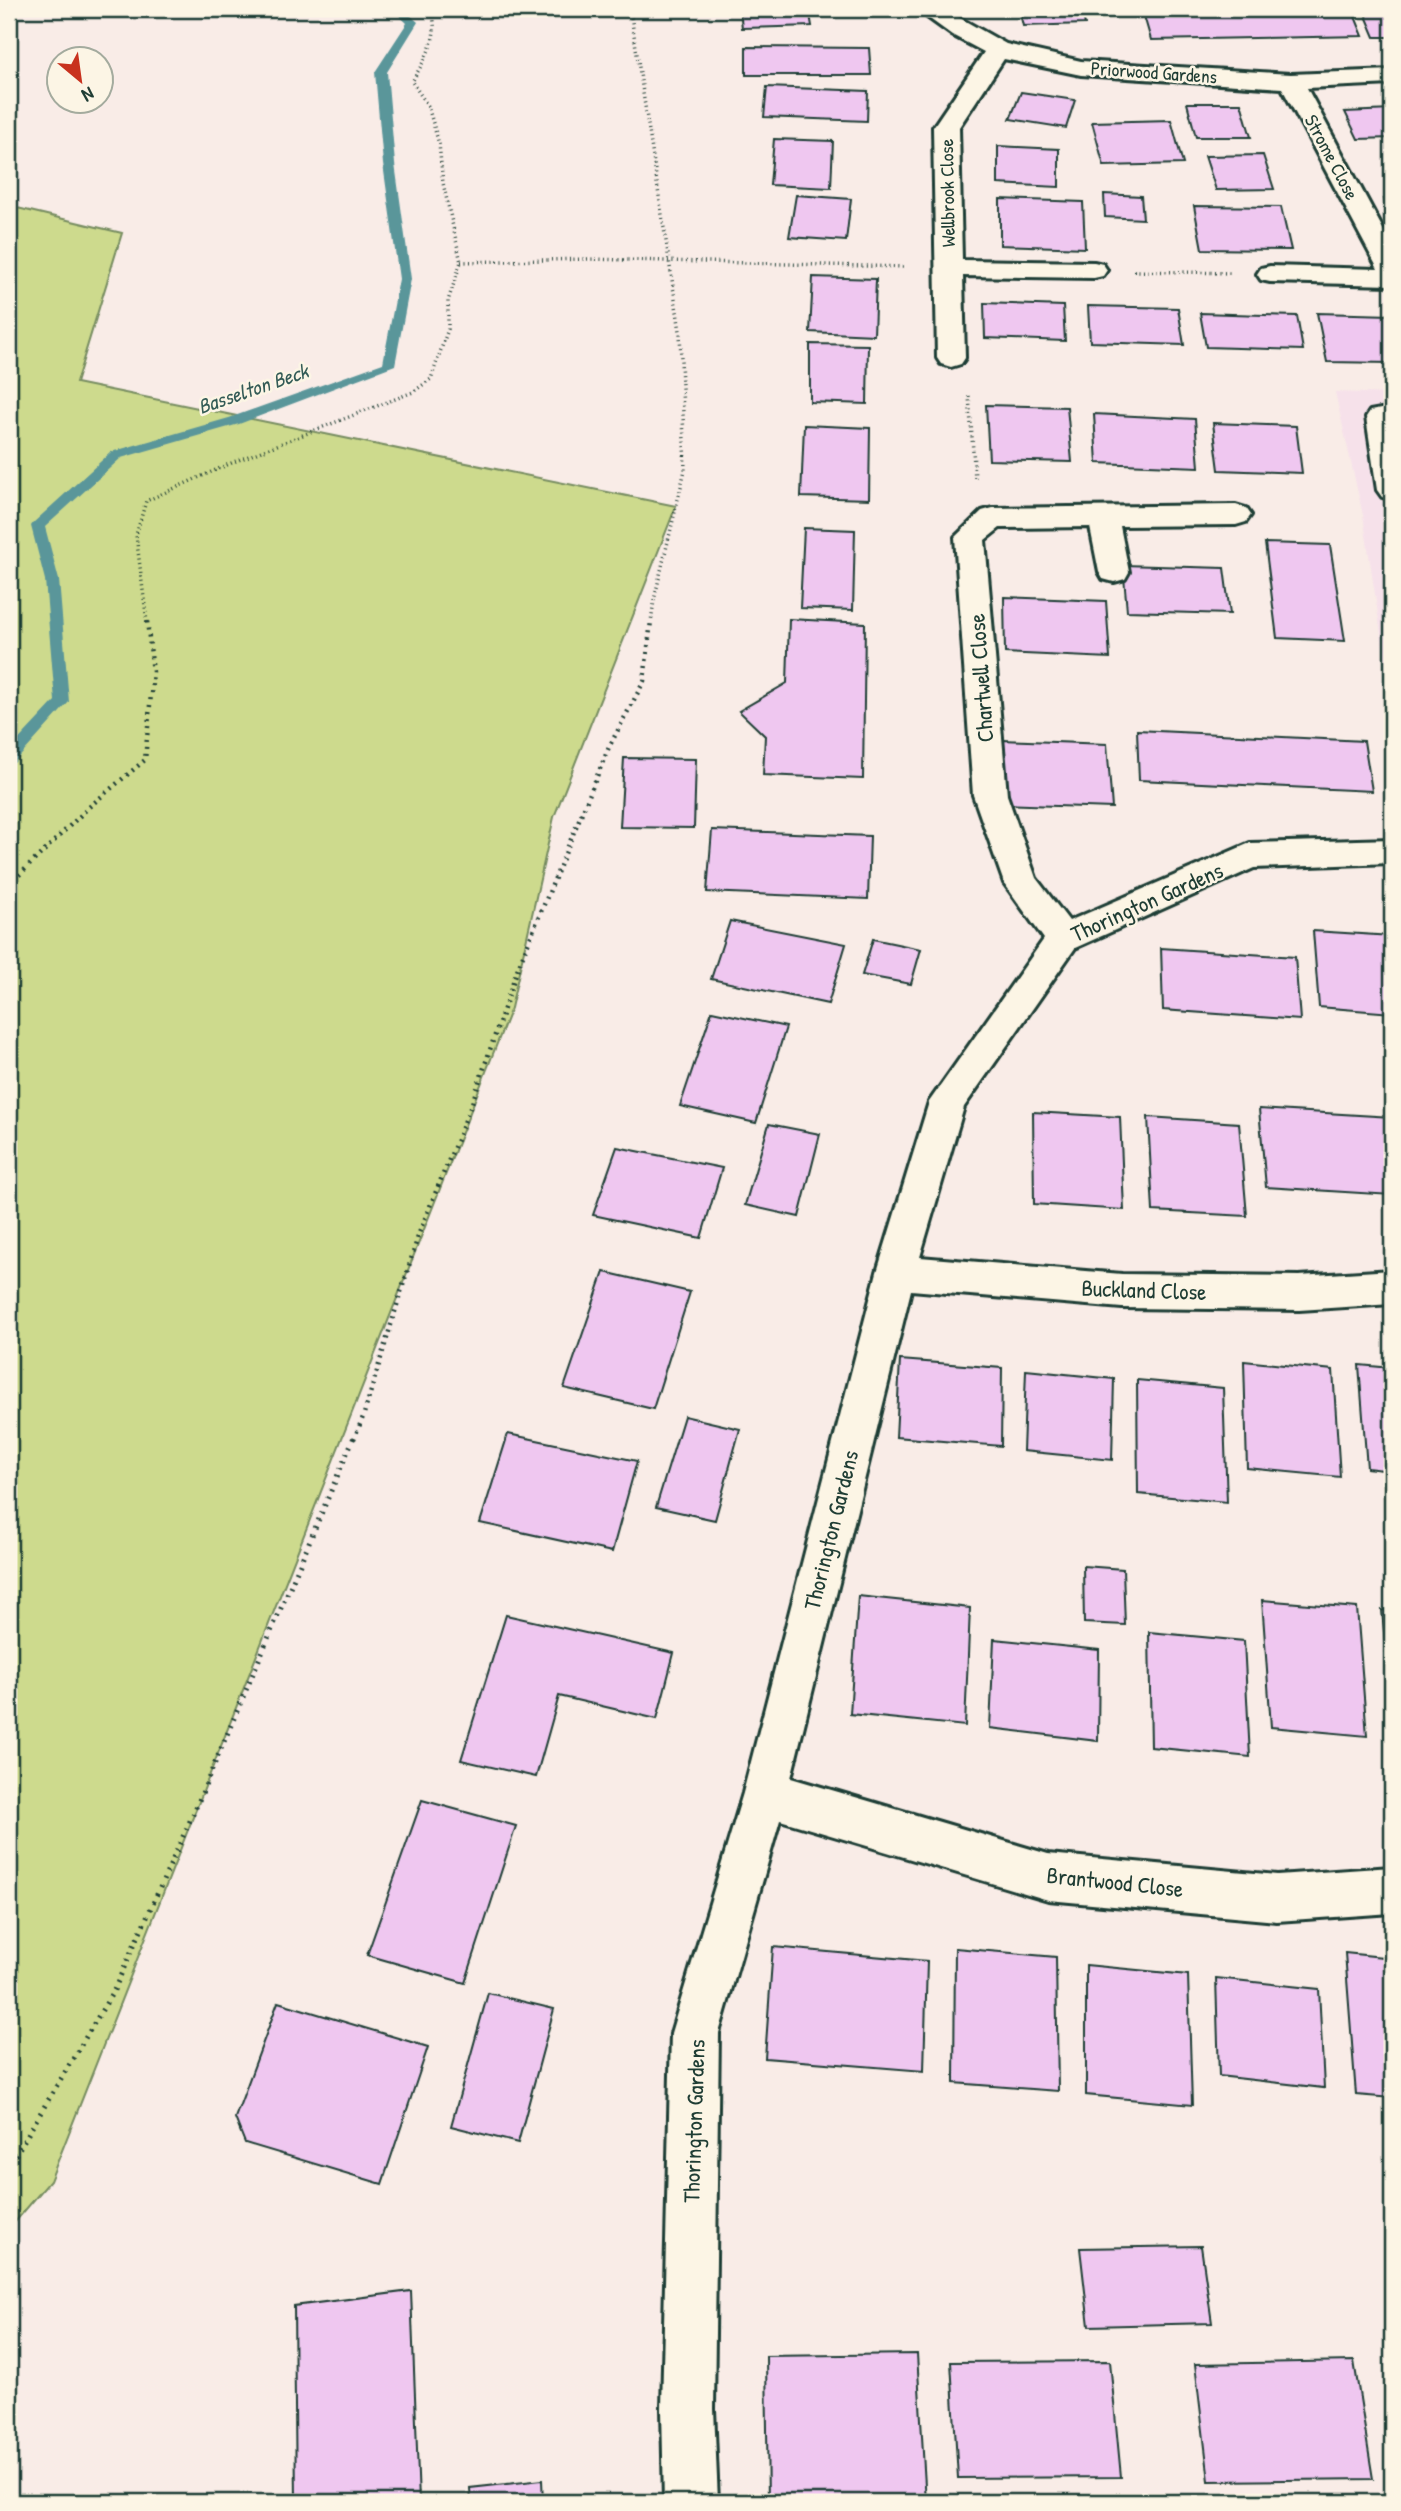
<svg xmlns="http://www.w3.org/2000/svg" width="1401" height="2511" font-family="'Patrick Hand',sans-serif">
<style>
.built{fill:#f6e1ea}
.green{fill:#cdda8d;stroke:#768c60;stroke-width:2}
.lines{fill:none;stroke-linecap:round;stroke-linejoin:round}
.stream{fill:#5a969a;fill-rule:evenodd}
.building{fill:#efc7f0;stroke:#1f3d34;stroke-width:2}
.minor-casing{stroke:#1f3d34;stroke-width:6}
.path-far2{stroke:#1f3d34;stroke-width:3.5;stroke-dasharray:1 3.5;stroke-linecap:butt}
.path-far1{stroke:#1f3d34;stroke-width:4.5;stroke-dasharray:2 5;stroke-linecap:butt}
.path{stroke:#1f3d34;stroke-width:5;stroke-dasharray:2 6;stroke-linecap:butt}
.minor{fill:#fcf5e5;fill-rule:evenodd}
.labels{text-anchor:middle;stroke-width:5;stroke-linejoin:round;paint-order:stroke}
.far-street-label{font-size:19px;fill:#1f3d34;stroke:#fcf5e5}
.far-water-label{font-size:21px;font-style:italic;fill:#335b56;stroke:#fcf5e5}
.street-label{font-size:23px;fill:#1f3d34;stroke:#fcf5e5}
</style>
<rect width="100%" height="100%" fill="#f9ece7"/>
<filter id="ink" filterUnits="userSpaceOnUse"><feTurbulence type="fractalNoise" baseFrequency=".0143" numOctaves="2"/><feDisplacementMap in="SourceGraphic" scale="14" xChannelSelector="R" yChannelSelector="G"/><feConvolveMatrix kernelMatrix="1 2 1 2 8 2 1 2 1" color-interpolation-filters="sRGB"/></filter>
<g filter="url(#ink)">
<path class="built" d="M1335 392 1392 394V707L1363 515Z"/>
<path class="green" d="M9 206 122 233 76 383 676 506 554 817 511 1008 50 2181 9 2229Z"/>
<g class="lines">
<path class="stream" d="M392 9H403L418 22 387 72 395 164 411 279 395 365 239 424 121 458 45 527 59 580 69 702 14 763 9 764V750L55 701 45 580 31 526 33 523 111 452 229 418 383 363 399 279 383 164 375 72 407 23Z"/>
</g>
<g class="building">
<path d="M740 9H809L812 26 742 28Z"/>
<path d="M1019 9H1081L1085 24 1023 26Z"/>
<path d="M1142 9H1352L1363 36 1151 40Z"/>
<path d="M1364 11H1392V37H1375Z"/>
<path d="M746 47 869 48 871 75H746Z"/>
<path d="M767 87 868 91 867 121 764 117Z"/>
<path d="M1021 92 1075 100 1066 128 1010 119Z"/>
<path d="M1187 103H1241L1251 137H1196Z"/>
<path d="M1392 110V138L1358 139 1345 112Z"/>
<path d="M1171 120 1183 164 1104 166 1092 122Z"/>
<path d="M774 139 833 141 831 188 770 185Z"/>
<path d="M998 146 1059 149V187L998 184Z"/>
<path d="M1263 155 1274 189 1216 190 1205 156Z"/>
<path d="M1104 194 1141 196 1143 219 1105 217Z"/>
<path d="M796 195 851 199 846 241 789 237Z"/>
<path d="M1000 199 1083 202 1085 248 1000 245Z"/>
<path d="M1384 199H1392V237Z"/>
<path d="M1194 206 1281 207 1291 250 1202 249Z"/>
<path d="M813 277 876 279 874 335 810 332Z"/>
<path d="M984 303 1063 306 1065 341 985 338Z"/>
<path d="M1088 306 1178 308 1184 345 1090 342Z"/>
<path d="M1200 313 1297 316 1303 350 1206 347Z"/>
<path d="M1317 313 1392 315V363L1327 362Z"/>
<path d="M810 344 868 345 867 404 810 402Z"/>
<path d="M986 405 1067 407 1072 462 989 460Z"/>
<path d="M1094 414 1195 419 1199 467 1097 463Z"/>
<path d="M1213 423 1296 426 1302 473 1219 470Z"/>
<path d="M804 425 870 428 869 499 801 497Z"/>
<path d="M804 528 855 530 853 610 800 608Z"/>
<path d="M1265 543 1330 545 1345 641 1277 638Z"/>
<path d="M1123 565 1224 568 1230 614 1127 611Z"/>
<path d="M1004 597 1106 601 1110 658 1005 653Z"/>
<path d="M789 619 865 623 863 779 763 775 765 736 739 711 787 683Z"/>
<path d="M1137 730 1364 741 1372 791 1139 780Z"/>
<path d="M1003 740 1107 744 1112 808 1004 804Z"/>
<path d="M624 758 696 759 694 828 620 827Z"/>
<path d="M712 830 870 836 868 899 707 892Z"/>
<path d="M730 921 846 944 828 1004 711 979Z"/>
<path d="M1313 931 1392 936V1013L1319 1007Z"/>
<path d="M873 939 921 949 911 984 862 975Z"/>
<path d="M1161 948 1295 957 1300 1020 1163 1010Z"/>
<path d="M712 1011 786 1027 756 1123 680 1106Z"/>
<path d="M1259 1109 1392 1117V1195L1266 1187Z"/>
<path d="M1033 1112 1120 1117 1124 1210 1034 1204Z"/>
<path d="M1148 1117 1239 1123 1247 1216 1153 1211Z"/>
<path d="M769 1124 820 1134 799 1217 745 1205Z"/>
<path d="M617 1147 722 1168 701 1238 593 1215Z"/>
<path d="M604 1272 690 1292 653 1409 564 1388Z"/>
<path d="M900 1360 1002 1368 1001 1446 896 1437Z"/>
<path d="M1244 1361 1333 1370 1340 1477 1247 1468Z"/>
<path d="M1359 1365 1392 1368V1471L1367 1468Z"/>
<path d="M1026 1370 1114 1379 1112 1460 1023 1451Z"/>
<path d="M1137 1380 1223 1388 1227 1502 1138 1494Z"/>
<path d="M684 1416 740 1429 715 1520 656 1507Z"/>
<path d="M508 1434 637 1461 612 1552 480 1523Z"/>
<path d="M1083 1566 1123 1569 1125 1625 1084 1623Z"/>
<path d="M858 1596 970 1608 965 1726 850 1714Z"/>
<path d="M1262 1600 1357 1608 1367 1736 1271 1727Z"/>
<path d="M1382 1610 1392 1611V1721Z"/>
<path d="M506 1615 674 1653 657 1719 559 1696 536 1777 461 1760Z"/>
<path d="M1149 1632 1244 1641 1250 1757 1151 1747Z"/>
<path d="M994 1639 1099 1650 1098 1741 990 1728Z"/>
<path d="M422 1800 516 1826 465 1983 367 1955Z"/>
<path d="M773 1947 927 1961 924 2071 765 2058Z"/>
<path d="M955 1948 1056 1957 1058 2091 954 2083Z"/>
<path d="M1345 1953 1392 1958V2098L1356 2095Z"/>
<path d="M1086 1965 1188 1975 1192 2105 1086 2095Z"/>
<path d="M1216 1978 1319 1989 1324 2088 1219 2076Z"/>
<path d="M488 1993 554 2009 518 2143 451 2126Z"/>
<path d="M278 2002 428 2047 382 2184 245 2143 235 2118Z"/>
<path d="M1201 2246 1212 2323 1089 2326 1080 2248Z"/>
<path d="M411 2291 419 2502H296L294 2306Z"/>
<path d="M917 2354 926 2502H768L766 2356Z"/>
<path d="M1110 2361 1121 2477 958 2478 951 2362Z"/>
<path d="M1354 2361 1373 2479 1209 2481 1195 2364Z"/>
<path d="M542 2480 543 2502H471L470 2488Z"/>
</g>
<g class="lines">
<defs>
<g id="minor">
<path d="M916 9H944L1006 44 1081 61 1291 74 1392 70V84L1307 88 1392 246V285L1270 282 1261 280 1257 274 1261 268 1270 266 1378 269 1282 88 1081 75 1004 59 959 127 962 260 1094 262 1103 264 1107 270 1103 276 1094 278 963 276 965 358 961 364 951 367 941 364 937 358 933 127 984 52 952 35Z"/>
<path d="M1392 407V500L1382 497 1377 490 1366 417 1370 411Z"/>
<path d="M1236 505 1246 508 1251 515 1246 522 1236 525 1120 526 1129 572 1125 579 1114 582 1103 579 1099 572 1090 527 1000 528 985 540 1007 795 1036 878 1069 921 1250 843 1392 839V863L1254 868 1075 948 964 1107 920 1257 1122 1274 1299 1276 1392 1270V1304L1299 1310 1122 1308 911 1290 791 1778 1048 1854 1277 1875 1392 1867V1913L1277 1921 1048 1900 780 1820 719 2033 714 2409 718 2502H664L662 2409 671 2033 743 1793 877 1272 929 1102 1044 939 1004 883 973 795 955 537 982 511 993 508Z"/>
</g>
</defs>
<use href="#minor" class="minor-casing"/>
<g class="path-far2">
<path d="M630 9 680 331 685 470 654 600 651 622"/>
<path d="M461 262 587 259 905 267"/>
<path d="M1134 271 1230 273"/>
<path d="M969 396 975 478"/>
<path d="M147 622 136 535 146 501 236 461 413 392 431 379 448 329V301L461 262 443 183 439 144 428 106 412 82C425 58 441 37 431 9"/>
</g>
<g class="path-far1">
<path d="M9 885 89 807 145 760 153 672 147 621"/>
<path d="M354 1439 363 1417 419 1233 472 1103 517 970 609 747 644 681 651 621"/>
</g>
<path class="path" d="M9 2160 16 2154 114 1990 194 1812 354 1437"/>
<use href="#minor" class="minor"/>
</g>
</g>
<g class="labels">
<g class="far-street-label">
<text transform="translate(1154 72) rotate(4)" y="7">Priorwood Gardens</text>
<text transform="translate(1332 157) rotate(62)" y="7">Strome Close</text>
<text transform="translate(947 193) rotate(-91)" y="7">Wellbrook Close</text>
</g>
<g class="far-water-label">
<text transform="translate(253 389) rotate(-19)" y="7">Basselton Beck</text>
</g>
<g class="street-label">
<text transform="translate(981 678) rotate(-94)" y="8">Chartwell Close</text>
<text transform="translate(1147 902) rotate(-24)" y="8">Thorington Gardens</text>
<text transform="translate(1144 1290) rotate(2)" y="8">Buckland Close</text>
<text transform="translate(831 1530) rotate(-76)" y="8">Thorington Gardens</text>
<text transform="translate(1115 1882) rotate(6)" y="8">Brantwood Close</text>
<text transform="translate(694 2121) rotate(-88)" y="8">Thorington Gardens</text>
</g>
</g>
<rect width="1401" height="2511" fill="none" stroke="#fcf5e5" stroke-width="35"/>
<rect x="18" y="18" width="1366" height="2476" fill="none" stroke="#1f3d34" stroke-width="2.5" filter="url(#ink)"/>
<g transform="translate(80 80) rotate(151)"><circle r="33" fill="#fcf5e5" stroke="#a4ab9e" stroke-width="2"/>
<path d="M0-5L12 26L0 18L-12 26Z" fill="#c8321e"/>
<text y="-10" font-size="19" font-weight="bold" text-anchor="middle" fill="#1f3d34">N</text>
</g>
</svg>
